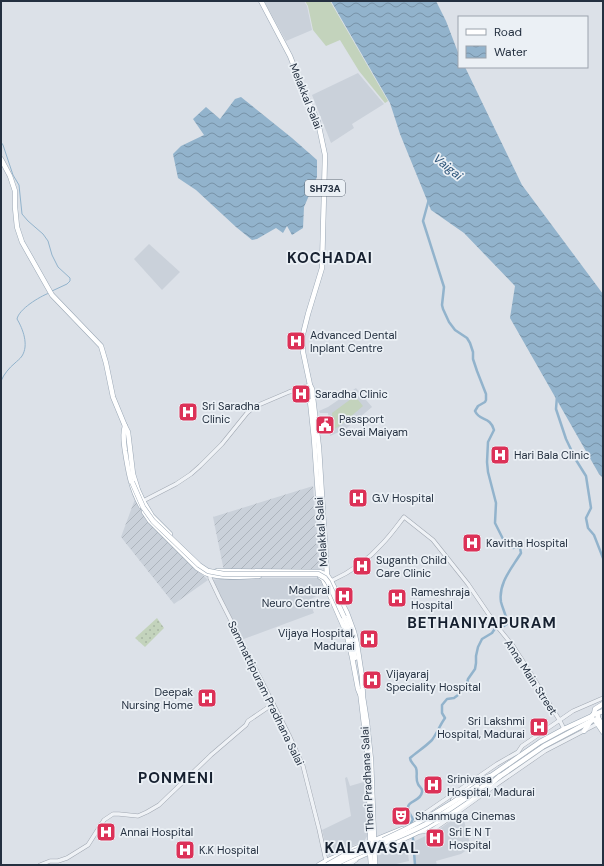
<svg xmlns="http://www.w3.org/2000/svg" width="604" height="866" font-family="'DM Sans',sans-serif">
<style>
.built{fill:#cad1da}
.industrial{fill:url(#industrial-furrows)}
.grass{fill:#c3d3bc}
.park{fill:url(#park-dots)}
.water{fill:url(#water-waves)}
.lines{fill:none;stroke-linecap:round;stroke-linejoin:round}
.stream{stroke:#92b3cc;stroke-width:1}
.canal{stroke:#92b3cc;stroke-width:2.5}
.minor-casing{stroke:#a1a8b2;stroke-width:4.5}
.major-casing{stroke:#9aa7b5;stroke-width:5.5}
.minor{stroke:#eff2f6;stroke-width:3.5}
.major{stroke:#fff;stroke-width:4.5}
.major-bridge-casing{stroke:#9aa7b5;stroke-width:5.5;stroke-linecap:butt}
.major-bridge{stroke:#fff;stroke-width:4.5}
.labels{text-anchor:middle;stroke-width:3.5;stroke-linejoin:round;paint-order:stroke}
.shield{fill:#ebf0f5;stroke:#606a76;stroke-width:1}
.shield-label{font-size:10px;font-weight:bold;fill:#243040}
.street-label{font-size:11px;fill:#243040;stroke:#ebf0f5}
.poi-label{font-size:11px;fill:#243040;stroke:#ebf0f5;text-anchor:start}
.water-label{font-size:12px;font-style:italic;fill:#2a5278;stroke:#ebf0f5}
.district-label{font-size:15px;font-weight:bold;letter-spacing:1px;fill:#172130;stroke:#ebf0f5}
</style>
<defs>
<pattern id="industrial-furrows" width="10" height="10" patternUnits="userSpaceOnUse"><rect width="10" height="10" fill="#cad1da"/><path d="M-1 1l2-2M0 10L10 0M9 11l2-2" fill="none" stroke="#adb4bc"/></pattern>
<pattern id="park-dots" width="8" height="8" patternUnits="userSpaceOnUse"><rect width="8" height="8" fill="#c3d3bc"/><path d="M2 2h.1M6 6h.1" fill="none" stroke="#a7b5a3" stroke-width="1.8" stroke-linecap="round"/></pattern>
<pattern id="water-waves" width="16" height="10" patternUnits="userSpaceOnUse"><rect width="16" height="10" fill="#92b3cc"/><path d="M0 5q4-4 8 0t8 0" fill="none" stroke="#7792a7"/></pattern>
</defs>
<rect width="100%" height="100%" fill="#dce1e8"/>
<g class="built">
<path d="M264 1H304L307 6 312 30 286 41Z"/>
<path d="M358 73 384 104 352 124 354 128 331 143 312 95Z"/>
<path d="M149 244 180 272 162 290 134 259Z"/>
<path d="M356 388 372 407 342 432 341 431 330 436 328 413H320L319 411 328 407Z"/>
<path d="M227 578H318L322 580 327 590 309 600 314 613 241 640 212 580Z"/>
<path d="M347 777 350 786 367 781V808L368 835 364 841 328 856 322 830 351 816 345 778Z"/>
<path d="M462 813 471 847 461 854 436 861 437 865H416L414 853 415 841 438 830Z"/>
<path d="M407 847 409 861 392 865H376V856Z"/>
</g>
<g class="industrial">
<path d="M313 486 320 571H224L213 517Z"/>
<path d="M135 499 149 522 208 580 174 604 121 537Z"/>
</g>
<g class="grass">
<path d="M305 1H330L388 101 385 103 359 71 340 40 326 46 313 30 308 6Z"/>
<path d="M355 396 363 406 342 424 333 430 332 413Z"/>
</g>
<path class="park" d="M157 618 164 628 145 647 135 638Z"/>
<g class="water">
<path d="M331 1H436L446 21 459 55V67H465L522 185 603 294V478L599 474 510 318 515 286 464 233 431 210 400 134 390 103Z"/>
<path d="M241 97 292 138 317 160V177L304 207 303 228 292 235 287 226 283 233 276 228 257 239 252 240 236 227 196 190 178 178 173 154 181 146 204 135 193 119 206 107 220 119 235 99Z"/>
</g>
<g class="lines">
<g class="stream">
<path d="M1 142 3 145 13 175 19 185 22 214 28 221 43 234 48 241 52 255 58 267 70 278V281L67 284 52 291"/>
<path d="M1 381C4 374 9 368 15 363 17 361 20 359 22 356 29 345 23 329 17 319 19 309 39 297 49 293"/>
</g>
<g class="canal">
<path d="M557 396 556 409 566 439 576 460 586 476 591 508 586 518 588 528 594 535 603 558"/>
<path d="M409 828 410 825 413 819C411 816 408 811 408 807 408 801 421 801 422 792 423 788 419 787 418 784 415 779 418 773 416 768 414 764 410 762 410 758 417 752 425 747 432 740 437 733 440 725 445 718L442 713V705L447 699 454 698 458 695 466 687 468 679 475 669 476 663V656L478 647 482 639 492 633 496 627 498 625 504 626 507 624C507 616 503 610 501 602 498 583 512 568 521 553L520 548 517 547 513 548 509 546 504 541 495 523 496 503 488 472 487 462 488 442 494 430C490 416 480 422 475 411L478 406 485 402 486 400V394L477 371 473 359V352L470 343 467 338 455 330 449 322 443 309 442 305 444 287 423 221 429 199"/>
<path d="M412 834 413 839 415 865"/>
</g>
<defs>
<g id="minor">
<path d="M143 501 176 484 191 474 200 466 222 444 247 413 254 407 289 392 310 385"/>
<path d="M210 575V578L219 597 289 735 303 766 319 829 326 861"/>
<path d="M331 581C351 572 368 560 382 544 390 536 397 526 404 517L433 540 468 584 496 625 513 646 531 674 560 721 564 729"/>
<path d="M420 820 424 814 497 764 518 752 522 746 573 711 603 698"/>
<path d="M420 832 431 831 447 820 490 789 545 751 597 724"/>
<path d="M40 865 50 861H58L67 858 88 845 104 820 113 814H119L138 816 147 812 159 805 211 755 246 725 248 721 273 704"/>
<path d="M349 865 356 860"/>
</g>
<g id="major">
<path d="M261 1 290 56 303 89 318 122 325 155 322 268 308 314 303 334V352L310 385 312 389 319 448 327 575 326 576"/>
<path d="M1 159 10 176 15 191V207L17 227 22 242 52 295 101 346 106 363 113 397 125 426 128 432 133 474 138 490 143 501 152 516 170 534"/>
<path d="M310 401 314 439 318 495"/>
<path d="M125 426C122 435 124 443 125 451 128 470 131 489 141 506"/>
<path d="M144 512 150 521 197 568C201 570 204 573 208 574 222 579 244 576 259 576"/>
<path d="M217 571 320 572 327 575 331 581 347 613 354 632 357 644 362 677 363 697 367 722 371 760 375 865"/>
<path d="M320 577 323 579 346 632 352 657 358 689 360 694"/>
<path d="M345 619 352 638 355 658"/>
<path d="M360 691 367 750 370 816V852L371 865"/>
<circle cx="595" cy="717" r="3"/>
<path d="M594 714 595 709 603 704"/>
<path d="M596 714 603 711"/>
<path d="M598 718 603 726"/>
<path d="M595 720 603 732"/>
<path d="M584 731 590 722"/>
<path d="M499 777 544 746 593 720"/>
<path d="M488 778 540 742 564 729 592 716"/>
<path d="M453 800C465 791 477 781 490 776"/>
<path d="M374 841 375 840 402 829"/>
<path d="M319 865 326 861 370 842 375 850C390 845 404 839 418 832 447 818 476 797 500 776"/>
<path d="M341 865 370 852 371 850"/>
</g>
</defs>
<use href="#minor" class="minor-casing"/>
<use href="#major" class="major-casing"/>
<use href="#minor" class="minor"/>
<use href="#major" class="major"/>
<defs>
<g id="major-bridge">
<path d="M132 482 143 507 153 521 199 565 208 571 224 574H318L325 578 328 582 344 617"/>
<path d="M383 840C417 825 447 807 477 786"/>
<path d="M327 865 343 856 372 844"/>
<path d="M334 865C363 849 396 840 426 824 447 812 466 798 485 785"/>
</g>
</defs>
<use href="#major-bridge" class="major-bridge-casing"/>
<use href="#major-bridge" class="major-bridge"/>
</g>
<defs>
<symbol id="hospital-square" viewBox="-11 -11 22 22"><rect x="-9" y="-9" width="18" height="18" rx="4" fill="#dc3157" stroke="#ebf0f5"/><path d="M-5-5h3v3.5h4V-5h3V5h-3V1.5h-4V5h-3Z" fill="#fff"/></symbol>
<symbol id="civic-square" viewBox="-11 -11 22 22"><rect x="-9" y="-9" width="18" height="18" rx="4" fill="#dc3157" stroke="#ebf0f5"/><path d="M-.6-6.5H3V-4.5H.6V-3L4-1V1h2V6H-6V1h2V-1L-.6-3ZM-1.2 2.5V6h2.4V2.5Z" fill="#fff"/></symbol>
<symbol id="theatre-square" viewBox="-11 -11 22 22"><rect x="-9" y="-9" width="18" height="18" rx="4" fill="#dc3157" stroke="#ebf0f5"/><path d="M-5-5.5Q0-4 5-5.5V0Q5 5 0 6Q-5 5-5 0ZM-3.3-2.5H-1v1.5H-3.3ZM1-2.5H3.3v1.5H1ZM-2.8 1Q0 5.5 2.8 1Z" fill="#fff"/></symbol>
</defs>
<g fill-rule="evenodd">
<use href="#hospital-square" x="285" y="330" width="22" height="22"/>
<use href="#hospital-square" x="290" y="383" width="22" height="22"/>
<use href="#hospital-square" x="177" y="401" width="22" height="22"/>
<use href="#civic-square" x="314" y="414" width="22" height="22"/>
<use href="#hospital-square" x="489" y="444" width="22" height="22"/>
<use href="#hospital-square" x="347" y="487" width="22" height="22"/>
<use href="#hospital-square" x="461" y="532" width="22" height="22"/>
<use href="#hospital-square" x="351" y="555" width="22" height="22"/>
<use href="#hospital-square" x="333" y="585" width="22" height="22"/>
<use href="#hospital-square" x="386" y="587" width="22" height="22"/>
<use href="#hospital-square" x="358" y="628" width="22" height="22"/>
<use href="#hospital-square" x="361" y="669" width="22" height="22"/>
<use href="#hospital-square" x="196" y="687" width="22" height="22"/>
<use href="#hospital-square" x="528" y="716" width="22" height="22"/>
<use href="#hospital-square" x="422" y="774" width="22" height="22"/>
<use href="#theatre-square" x="390" y="805" width="22" height="22"/>
<use href="#hospital-square" x="95" y="821" width="22" height="22"/>
<use href="#hospital-square" x="424" y="827" width="22" height="22"/>
<use href="#hospital-square" x="174" y="839" width="22" height="22"/>
</g>
<g class="labels">
<rect class="shield" x="305" y="180" width="40" height="16" rx="3"/>
<g class="shield-label">
<text x="325" y="192">SH73A</text>
</g>
<g class="street-label">
<text transform="translate(306 96) rotate(68)" y="4">Melakkal Salai</text>
<text transform="translate(321 532) rotate(-94)" y="4">Melakkal Salai</text>
<text transform="translate(531 677) rotate(57)" y="4">Anna Main Street</text>
<text transform="translate(266 693) rotate(64)" y="4">Sammattipuram Pradhana Salai</text>
<text transform="translate(367 779) rotate(-93)" y="4">Theni Pradhana Salai</text>
</g>
<g class="poi-label">
<text x="310" y="339">Advanced Dental<tspan x="310" dy="13">Inplant Centre</tspan></text>
<text x="315" y="398">Saradha Clinic</text>
<text x="202" y="410">Sri Saradha<tspan x="202" dy="13">Clinic</tspan></text>
<text x="339" y="423">Passport<tspan x="339" dy="13">Sevai Maiyam</tspan></text>
<text x="514" y="459">Hari Bala Clinic</text>
<text x="372" y="502">G.V Hospital</text>
<text x="486" y="547">Kavitha Hospital</text>
<text x="376" y="564">Suganth Child<tspan x="376" dy="13">Care Clinic</tspan></text>
<text x="330" y="594" text-anchor="end">Madurai<tspan x="330" dy="13">Neuro Centre</tspan></text>
<text x="411" y="596">Rameshraja<tspan x="411" dy="13">Hospital</tspan></text>
<text x="355" y="637" text-anchor="end">Vijaya Hospital,<tspan x="355" dy="13">Madurai</tspan></text>
<text x="386" y="678">Vijayaraj<tspan x="386" dy="13">Speciality Hospital</tspan></text>
<text x="193" y="696" text-anchor="end">Deepak<tspan x="193" dy="13">Nursing Home</tspan></text>
<text x="525" y="725" text-anchor="end">Sri Lakshmi<tspan x="525" dy="13">Hospital, Madurai</tspan></text>
<text x="447" y="783">Srinivasa<tspan x="447" dy="13">Hospital, Madurai</tspan></text>
<text x="415" y="820">Shanmuga Cinemas</text>
<text x="120" y="836">Annai Hospital</text>
<text x="449" y="836">Sri E N T<tspan x="449" dy="13">Hospital</tspan></text>
<text x="199" y="854">K.K Hospital</text>
</g>
<g class="water-label">
<text transform="translate(448 167) rotate(39)" y="4">Vaigai</text>
</g>
<g class="district-label">
<text x="330" y="263">KOCHADAI</text>
<text x="482" y="628">BETHANIYAPURAM</text>
<text x="176" y="783">PONMENI</text>
<text x="372" y="853">KALAVASAL</text>
</g>
</g>
<rect width="604" height="866" fill="none" stroke="#243040" stroke-width="4"/>
<rect x="458" y="16" width="130" height="52" fill="#ebf0f5" stroke="#9ba3ad"/>
<rect x="466" y="29" width="20" height="6" fill="#ffffff" stroke="#9ba3ad"/>
<text x="494" y="36" font-size="12" fill="#243040">Road</text>
<rect x="466" y="46" width="20" height="12" fill="url(#water-waves)" stroke="#9ba3ad"/>
<text x="494" y="56" font-size="12" fill="#243040">Water</text>
</svg>
